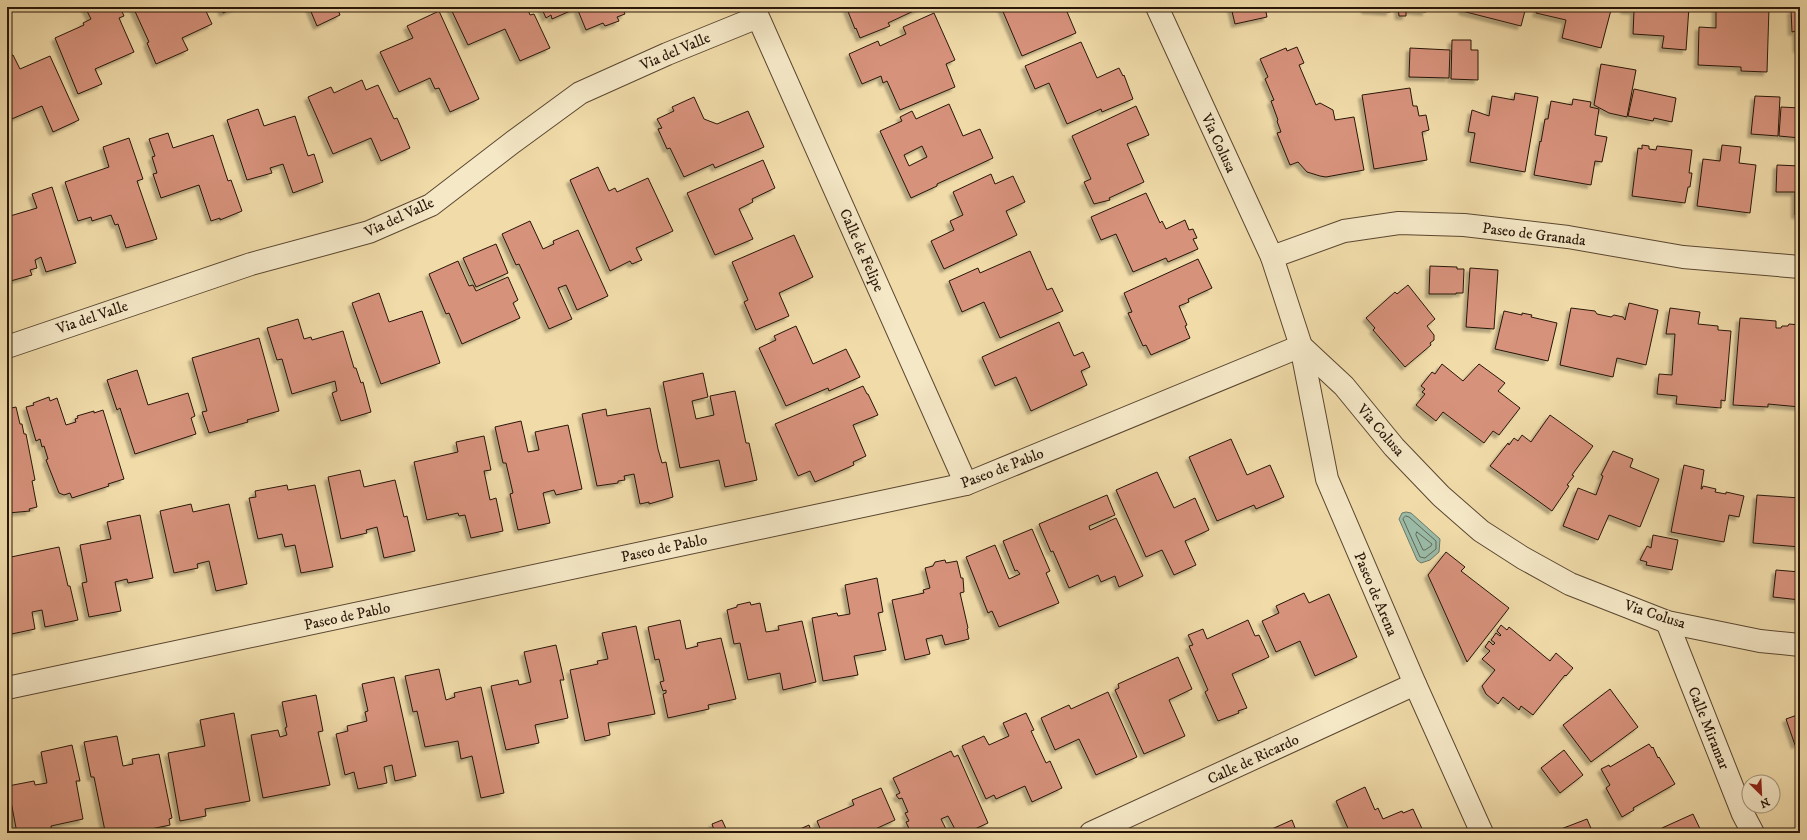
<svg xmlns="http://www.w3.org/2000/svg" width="1807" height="840" font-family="'IM FELL DW Pica',serif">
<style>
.water{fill:#9abba7;stroke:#6c7968}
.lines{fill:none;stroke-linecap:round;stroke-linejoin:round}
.shore{stroke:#616858;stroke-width:1}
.building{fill:#d7927b;stroke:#281609;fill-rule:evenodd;filter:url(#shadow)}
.minor-casing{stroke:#5a4731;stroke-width:24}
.tertiary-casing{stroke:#5a4731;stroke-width:24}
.minor{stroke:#f5e8c7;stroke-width:22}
.tertiary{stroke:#f5e8c7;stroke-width:22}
.labels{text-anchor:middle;stroke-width:3;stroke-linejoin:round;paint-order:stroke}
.street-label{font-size:15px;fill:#281609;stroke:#f5e8c7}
</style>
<defs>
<filter id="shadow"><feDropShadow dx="-3.5" dy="3.5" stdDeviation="1" flood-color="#0004"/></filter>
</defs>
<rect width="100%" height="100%" fill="#f0dba9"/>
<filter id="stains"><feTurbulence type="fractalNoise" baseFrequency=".005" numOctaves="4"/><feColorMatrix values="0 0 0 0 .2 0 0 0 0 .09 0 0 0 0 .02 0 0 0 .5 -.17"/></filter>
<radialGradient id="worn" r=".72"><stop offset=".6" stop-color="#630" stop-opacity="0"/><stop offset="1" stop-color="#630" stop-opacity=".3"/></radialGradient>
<path class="water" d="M1406 512 1411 513 1440 539 1439 552 1430 560 1421 563 1417 560 1399 519 1402 513Z"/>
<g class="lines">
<g class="shore">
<path d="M1406 516 1409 517 1436 541V549L1425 558 1420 557 1403 519Z"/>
<path d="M1417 532 1432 544 1431 546 1425 550H1423L1416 535Z"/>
</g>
</g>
<g class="building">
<path d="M85 7H120L124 16 119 18 134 52 95 69 102 84 78 94 55 38 84 25 83 23 91 19Z"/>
<path d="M133 7H204L212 24 182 38 188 50 156 64 147 43 149 42Z"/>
<path d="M221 7H237L223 13Z"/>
<path d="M309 7H337L340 15 317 26Z"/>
<path d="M450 7H527L530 15 534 14 550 48 520 61 505 29 468 45Z"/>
<path d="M541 7H622L625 14 617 17 619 21 605 26 603 23 586 30 577 8 552 19 551 15 546 18Z"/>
<path d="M851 7H922L888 23 890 26 860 38 856 28 855 29 847 9Z"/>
<path d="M1001 7H1065L1076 33 1022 56Z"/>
<path d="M1231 7H1265L1267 17 1235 24Z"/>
<path d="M1365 7H1390V12L1365 10Z"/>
<path d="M1398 7H1426V12L1406 10V16H1399Z"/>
<path d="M1463 7H1526L1521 26 1462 11Z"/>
<path d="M1538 7H1600L1611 10 1601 48 1562 38 1566 20 1536 13Z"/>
<path d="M1624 7H1689L1686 50 1662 48 1664 36 1633 34 1634 11 1624 10Z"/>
<path d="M1716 7H1769L1767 72 1741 71V67L1698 65 1699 27 1716 28Z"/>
<path d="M1795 8H1800V49H1797L1796 31 1792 32 1791 10H1795Z"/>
<path d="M439 11 479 99 450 112 439 88 435 89 430 78 399 92 380 52 413 38 407 26Z"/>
<path d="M934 13 955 60 946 64 955 87 900 110 887 81 883 83 881 76 862 84 849 54 878 41 880 46 906 34 903 27Z"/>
<path d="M1452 40H1471V50H1478V80L1451 79Z"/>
<path d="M1081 42 1097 78 1119 68 1123 76 1124 75 1133 99 1102 112 1101 109 1067 124 1049 83 1035 89 1025 66Z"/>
<path d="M1297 47 1304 63 1299 65 1316 105 1320 103 1333 110 1335 120 1354 117 1364 170 1326 177 1320 176 1307 172 1298 162 1290 165 1277 133 1281 132 1277 121 1278 120 1271 101 1274 100 1265 79 1268 77 1260 59 1286 48 1287 51Z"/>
<path d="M1410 48 1450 50 1449 78 1409 77Z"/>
<path d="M7 49 10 56 13 55 20 69 50 56 79 120 53 132 42 106 7 121Z"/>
<path d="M1601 64 1636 70 1627 117 1609 113 1594 105Z"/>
<path d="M362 80 366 90 378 85 394 119 397 118 410 148 381 161 371 138 333 154 308 97 331 87 334 93Z"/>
<path d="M1410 88 1413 106H1417L1419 116 1426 115 1429 130 1422 132 1427 160 1374 169 1362 95Z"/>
<path d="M1634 89 1676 98 1672 122 1654 118 1653 121 1628 116Z"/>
<path d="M1515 93 1538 97 1525 172 1470 162 1475 133 1468 132 1472 110 1489 116 1492 96 1514 100Z"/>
<path d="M1755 96 1780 97 1778 136 1751 134Z"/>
<path d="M694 97 704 119 717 124 748 111 764 147 715 168 713 164 684 177 670 148 667 149 658 129 662 128 657 119 674 111 672 107Z"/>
<path d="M1573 99 1591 102 1590 107 1599 109 1595 135 1607 137 1602 162 1595 161 1591 185 1534 175 1540 141 1541 142 1545 119H1548L1551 101 1572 105Z"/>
<path d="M949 104 963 136 980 129 993 158 937 184V186L911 198 880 131 902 121 900 117 912 111 916 119ZM922 146 927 157 909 166 904 155Z"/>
<path d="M1136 106 1149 135 1127 144 1144 182 1109 198 1110 200 1094 204 1084 182 1091 179 1072 136Z"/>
<path d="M1781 107 1800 108V138L1779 136Z"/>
<path d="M258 109 264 126 295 116 308 156 314 154 323 182 293 193 283 164 270 168 272 173 247 180 227 120Z"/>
<path d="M168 133 173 148 213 135 228 181 231 180 242 211 220 220V218L211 221 199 185 161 198 153 174 157 173 152 157 155 156 149 139Z"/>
<path d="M129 138 143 179 137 181 157 239 126 248 118 224 115 225 111 215 92 221 91 217 78 221 65 182 109 167 103 147Z"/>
<path d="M1642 145 1649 146V149L1656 150 1657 146 1692 150 1689 173H1692L1690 187H1688L1685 203 1632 196 1638 148 1642 149Z"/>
<path d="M1722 145 1741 147 1739 163 1756 165 1750 213 1697 206 1703 159 1720 161Z"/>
<path d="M763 160 775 188 752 199 753 202 739 209 753 239 715 255 687 193Z"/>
<path d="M1777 165 1800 166V215H1795V192H1776Z"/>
<path d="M598 167 609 191 615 188 617 192 648 178 673 231 636 248 642 260 632 264 630 261 610 271 570 180Z"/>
<path d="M991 174 995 184 1013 176 1025 202 1006 211 1017 235 944 269 931 241 954 230 950 221 963 215 953 192Z"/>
<path d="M52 187 76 263 46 272 41 257 35 260 37 268 30 270 32 275 7 282V206L10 216 37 208 32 194Z"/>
<path d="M1146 193 1160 223 1162 221 1166 229 1185 220 1189 230 1193 229 1197 238 1193 239 1198 249 1168 262 1166 258 1133 272 1116 234 1101 240 1091 217Z"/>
<path d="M530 221 543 249 554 244 553 241 578 230 608 296 577 310 566 285 558 288 572 319 549 329 519 264 516 265 502 234Z"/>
<path d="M794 235 813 277 779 293 789 316 756 330 744 302 748 300 732 262Z"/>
<path d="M496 244 508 273 476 287 463 258Z"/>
<path d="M1030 251 1047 290 1052 288 1063 311 1000 338 984 302 962 312 949 281 978 268 980 273Z"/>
<path d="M1198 259 1212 288 1188 299 1189 302 1179 306 1187 325 1185 326 1190 338 1151 355 1146 345 1143 346 1128 313 1132 312 1124 293Z"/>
<path d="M458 261 469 286 473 285 476 291 508 277 518 300 513 303 520 318 462 344 449 313 446 314 429 274Z"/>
<path d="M1430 266 1457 267V269H1464L1463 293H1456V294H1429Z"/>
<path d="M1470 268 1498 270 1494 329 1466 327Z"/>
<path d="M1408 285 1435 319 1427 326 1434 335V340L1430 343 1431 345 1405 367 1373 330 1375 328 1366 318 1395 292 1397 294Z"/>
<path d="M379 293 389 322 422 311 440 363 381 384 352 303Z"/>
<path d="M1629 303 1658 310 1646 365 1617 358 1613 377 1560 365 1571 308 1595 311 1597 314 1611 317 1614 315 1623 317 1625 320Z"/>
<path d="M1670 308 1700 312 1698 324 1718 326V330L1731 331 1725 401 1721 400V408L1676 404 1677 396 1657 394 1659 374 1672 375 1675 334H1666Z"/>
<path d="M1504 311 1522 315V313L1532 315 1531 317 1557 323 1548 361 1495 349Z"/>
<path d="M1740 318 1776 321V328H1781L1782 326H1788L1789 324 1800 325V407L1768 404V407L1733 405Z"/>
<path d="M298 319 304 339 311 337 312 340 343 331 354 368H356L361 383 363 382 371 412 341 421 332 393 337 391 335 381 292 394 282 359 277 360 267 328Z"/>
<path d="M1059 322 1074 356 1083 352 1090 367 1081 371 1087 385 1031 411 1016 377 995 386 982 357Z"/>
<path d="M796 326 813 364 846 349 860 377 829 391 828 388 786 406 759 348 776 340 774 336Z"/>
<path d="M259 338 279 411 247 420 248 422 209 433 202 412 207 411 192 358Z"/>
<path d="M1442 364 1463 381 1479 364 1505 383 1498 391 1520 408 1499 435 1493 431 1484 443 1443 412 1436 421 1416 405 1425 394 1422 392 1425 389 1421 386 1432 372 1435 374Z"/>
<path d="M137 370 148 405 188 393 195 416 191 418 196 434 135 454 120 408 117 410 107 380Z"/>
<path d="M703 373 708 397 692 401 696 419 714 415 710 396 735 391 746 443H749L757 480 725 487 719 460 680 468 663 382Z"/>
<path d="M863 386 867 394H868L878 415 853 425 866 456 853 462 854 465 815 482 810 471 798 476 775 424Z"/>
<path d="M49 397 50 401 57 398 66 425 76 422 75 419 78 418 77 416 94 411V413L103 410 124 479 108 484 109 486 72 498 70 493 64 495 59 493 46 460 48 459 44 446 42 447 40 439 36 441 26 407 34 405 33 403Z"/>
<path d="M16 407 20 424H22L24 434H26L35 480 32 481 37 507 29 509 30 511 8 513 7 409Z"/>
<path d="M650 408 658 449 662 463 666 462 673 497 649 504V502L640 504 634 474 624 476 625 480 618 481V483L597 486 582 414 606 409 607 416Z"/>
<path d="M1550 415 1593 446 1572 475 1574 476 1567 485 1569 486 1552 511 1490 466 1508 443 1509 445 1514 438 1518 441 1522 435 1531 442Z"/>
<path d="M521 421 528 452 539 450 535 432 568 425 582 489 556 495 554 490 543 493 550 523 518 530 510 494 513 493 506 463H503L495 427Z"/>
<path d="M484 436 491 470 484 471 490 500 496 498 503 531 471 538 465 515 459 516 458 513 427 520 414 462 458 452 456 442Z"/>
<path d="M1231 439 1247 475 1270 465 1284 497 1256 509 1254 505 1217 521 1189 457Z"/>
<path d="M1613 451 1633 459 1630 467 1659 479 1640 527 1609 515 1598 540 1563 526 1578 488 1596 495 1603 476 1601 475Z"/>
<path d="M1684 465 1704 470 1701 489H1702L1703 486 1716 489 1715 492 1726 494V492L1744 496 1739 517 1729 515 1724 542 1671 532Z"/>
<path d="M360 470 364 487 395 480 404 517 407 516 415 551 384 558 377 527 366 530 367 533 341 539 328 477Z"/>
<path d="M1157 472 1174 508 1195 498 1209 530 1185 541 1196 565 1174 575 1162 550 1146 557 1116 490Z"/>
<path d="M287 485 288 490 315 485 333 567 301 573 295 545 285 547 282 534 258 539 249 498 256 497 255 491Z"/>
<path d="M1107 495 1115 515 1089 526 1090 530 1116 518 1143 576 1119 587 1115 576 1101 582 1098 575 1069 588 1053 551 1051 552 1039 524Z"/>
<path d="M1757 495 1800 498V547L1753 543Z"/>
<path d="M191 504 193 512 229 504 247 584 216 591 209 561 197 564 198 568 174 573 160 511Z"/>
<path d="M140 515 153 578 128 583 127 579 115 582 121 611 89 617 82 583 87 582 80 545 111 539 107 522Z"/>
<path d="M1032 529 1050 571 1046 573 1059 603 999 627 992 611 988 613 966 557 995 545 1009 579 1020 574 1017 570 1015 571 1003 541Z"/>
<path d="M1653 535 1678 540 1672 570 1646 565 1647 562 1640 560 1647 546 1651 548Z"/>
<path d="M59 547 68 586H70L78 620 45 627 42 610 32 612 35 629 7 635V552L10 551 11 557Z"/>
<path d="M1446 552 1465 567 1461 571 1509 608 1467 662 1428 575Z"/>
<path d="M945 560 946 563 957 561 961 578H963L964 592 960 593 968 628 967 629 969 639 945 645 942 635 926 639 930 654 905 660 892 600 924 593 923 590 930 588 925 568 933 566 935 562Z"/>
<path d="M1776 570 1800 572V600L1773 597Z"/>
<path d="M877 578 883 612 878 613 886 650 854 656 858 675 823 681 812 618 837 613 838 616 850 614 845 585Z"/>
<path d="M1304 593 1309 603 1329 594 1357 657 1315 676 1300 641 1276 652 1262 621 1279 613 1276 606Z"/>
<path d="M750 602 751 605 760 603 766 632 779 630 778 626 802 621 816 682 783 690 780 673 748 680 740 643 734 644 727 610 737 607V605Z"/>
<path d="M680 620 686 649 698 646 697 643 721 638 736 699 708 705 709 709 668 718 663 694 666 693V690L663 691 660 682 664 681 659 659 655 660 648 627Z"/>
<path d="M1248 620 1255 636 1259 635 1269 657 1232 674 1247 708 1238 711 1239 713 1218 721 1205 692 1208 690 1189 646 1193 645 1188 635 1203 629 1207 639Z"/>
<path d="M1501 625 1507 630 1509 627 1550 661 1556 653 1573 668 1566 676 1565 675 1533 715 1521 706 1519 710 1503 697 1498 704 1486 694 1482 686 1495 670 1482 659 1490 651 1485 647 1489 641 1493 645 1495 643 1491 640 1496 633 1500 636 1501 635 1497 631Z"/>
<path d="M636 626 655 714 608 723 610 735 585 741 570 670 598 664 597 661 608 659 602 633Z"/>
<path d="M556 645 564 680H560L568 718 535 725 539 743 506 750 491 686 518 680 519 685 531 682 524 652Z"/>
<path d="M1178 657 1192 689 1169 700 1185 736 1144 754 1115 690 1119 688 1118 684Z"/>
<path d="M439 669 446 700 455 697 454 693 481 687 504 793 481 798 472 756 461 759 458 741 425 747 417 711 413 712 405 676Z"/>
<path d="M394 677 416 776 395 781 392 765 384 767 387 783 358 789 354 772 345 775 336 734 348 731 347 726 367 721 365 712 368 711 362 684Z"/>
<path d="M1610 689 1638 727 1591 762 1563 725Z"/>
<path d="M1108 692 1137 757 1096 775 1079 739 1055 750 1041 718 1069 705 1071 709Z"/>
<path d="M316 695 323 731 318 732 330 785 263 798 251 735 278 730 280 737 287 735 285 728 287 727 282 702Z"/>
<path d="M234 713 250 801 205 809 206 816 180 821 168 753 205 746 200 720Z"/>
<path d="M1026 713 1034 730 1031 731 1046 763 1050 761 1062 788 1032 802 1025 786 996 799 994 795 986 799 962 746 984 736 989 745 1009 736 1003 723Z"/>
<path d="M1800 714V743L1795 745 1786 719Z"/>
<path d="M117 736 123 766 133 764 132 759 159 754 172 818 169 819 170 825 132 833H109L108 831H105L94 777H91L84 742Z"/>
<path d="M1649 744 1652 748 1653 747 1658 758 1659 757 1675 784 1633 808 1634 810 1622 817 1606 788 1610 785 1601 769 1609 765 1610 767Z"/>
<path d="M72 745 80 781H76L83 819 51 826 52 833H17L8 786 34 781 35 785 47 783 41 752Z"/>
<path d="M1564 750 1583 775 1560 793 1541 768Z"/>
<path d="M951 751 954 757 958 755 988 823 966 833H957L948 816 941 819 948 833H911L906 822 909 821 905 813 908 812 902 798 899 799 896 795 900 793 893 778Z"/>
<path d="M1365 787 1375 810 1378 808 1383 819 1402 811 1403 813 1413 809 1424 833H1350L1336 801Z"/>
<path d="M881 788 895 820 871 831 872 833H822L817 821 854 805 852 800Z"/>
<path d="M1693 814 1702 833H1664L1662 828Z"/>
<path d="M1587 819 1593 833H1563L1561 829Z"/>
<path d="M722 820 728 833H715L712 824Z"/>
<path d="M1292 820 1297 833H1263Z"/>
<path d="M809 825 812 833H791Z"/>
</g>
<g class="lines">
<defs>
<g id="minor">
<path d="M1157 7 1272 257 1301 346 1344 386 1394 447 1441 496 1481 531 1523 558 1570 584 1667 622 1760 641 1800 645"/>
<path d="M1272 257 1344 231 1399 223 1464 225 1568 237 1683 257 1800 267"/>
<path d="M7 347 251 264 369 232 431 205 513 142 580 93 667 54 758 17 966 484"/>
<path d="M1667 622 1743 814 1753 833"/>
<path d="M7 688 966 484 1301 346"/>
<path d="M1091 833 1415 684"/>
</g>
<path id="tertiary" d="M1301 346 1327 479 1415 684 1482 833"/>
</defs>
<use href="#minor" class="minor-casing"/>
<use href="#tertiary" class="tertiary-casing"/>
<use href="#minor" class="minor"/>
<use href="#tertiary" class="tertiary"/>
</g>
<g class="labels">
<g class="street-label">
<text transform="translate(675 51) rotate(-23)" y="5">Via del Valle</text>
<text transform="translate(1219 143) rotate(65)" y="5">Via Colusa</text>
<text transform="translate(399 217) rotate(-25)" y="5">Via del Valle</text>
<text transform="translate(1534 234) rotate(7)" y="5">Paseo de Granada</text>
<text transform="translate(862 250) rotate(66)" y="5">Calle de Felipe</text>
<text transform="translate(92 317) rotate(-19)" y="5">Via del Valle</text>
<text transform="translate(1381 430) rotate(49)" y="5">Via Colusa</text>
<text transform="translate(1002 468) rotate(-21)" y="5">Paseo de Pablo</text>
<text transform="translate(664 548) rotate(-12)" y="5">Paseo de Pablo</text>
<text transform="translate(1376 594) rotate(67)" y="5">Paseo de Arena</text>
<text transform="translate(1655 614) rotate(18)" y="5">Via Colusa</text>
<text transform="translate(347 616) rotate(-12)" y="5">Paseo de Pablo</text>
<text transform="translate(1709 728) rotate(68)" y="5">Calle Miramar</text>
<text transform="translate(1253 759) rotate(-25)" y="5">Calle de Ricardo</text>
</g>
</g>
<rect width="1807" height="840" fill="none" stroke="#f0dba9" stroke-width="24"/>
<rect x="8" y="8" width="1791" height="824" fill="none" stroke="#281609" stroke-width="2"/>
<rect x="12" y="12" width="1783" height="816" fill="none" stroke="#281609"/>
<g transform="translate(1761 794) rotate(156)"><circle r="19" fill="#f5e8c7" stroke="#a3947b"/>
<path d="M0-3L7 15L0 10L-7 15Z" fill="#8f2418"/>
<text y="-6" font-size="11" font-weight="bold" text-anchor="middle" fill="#281609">N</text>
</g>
<rect width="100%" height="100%" filter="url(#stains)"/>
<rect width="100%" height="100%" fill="url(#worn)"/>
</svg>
